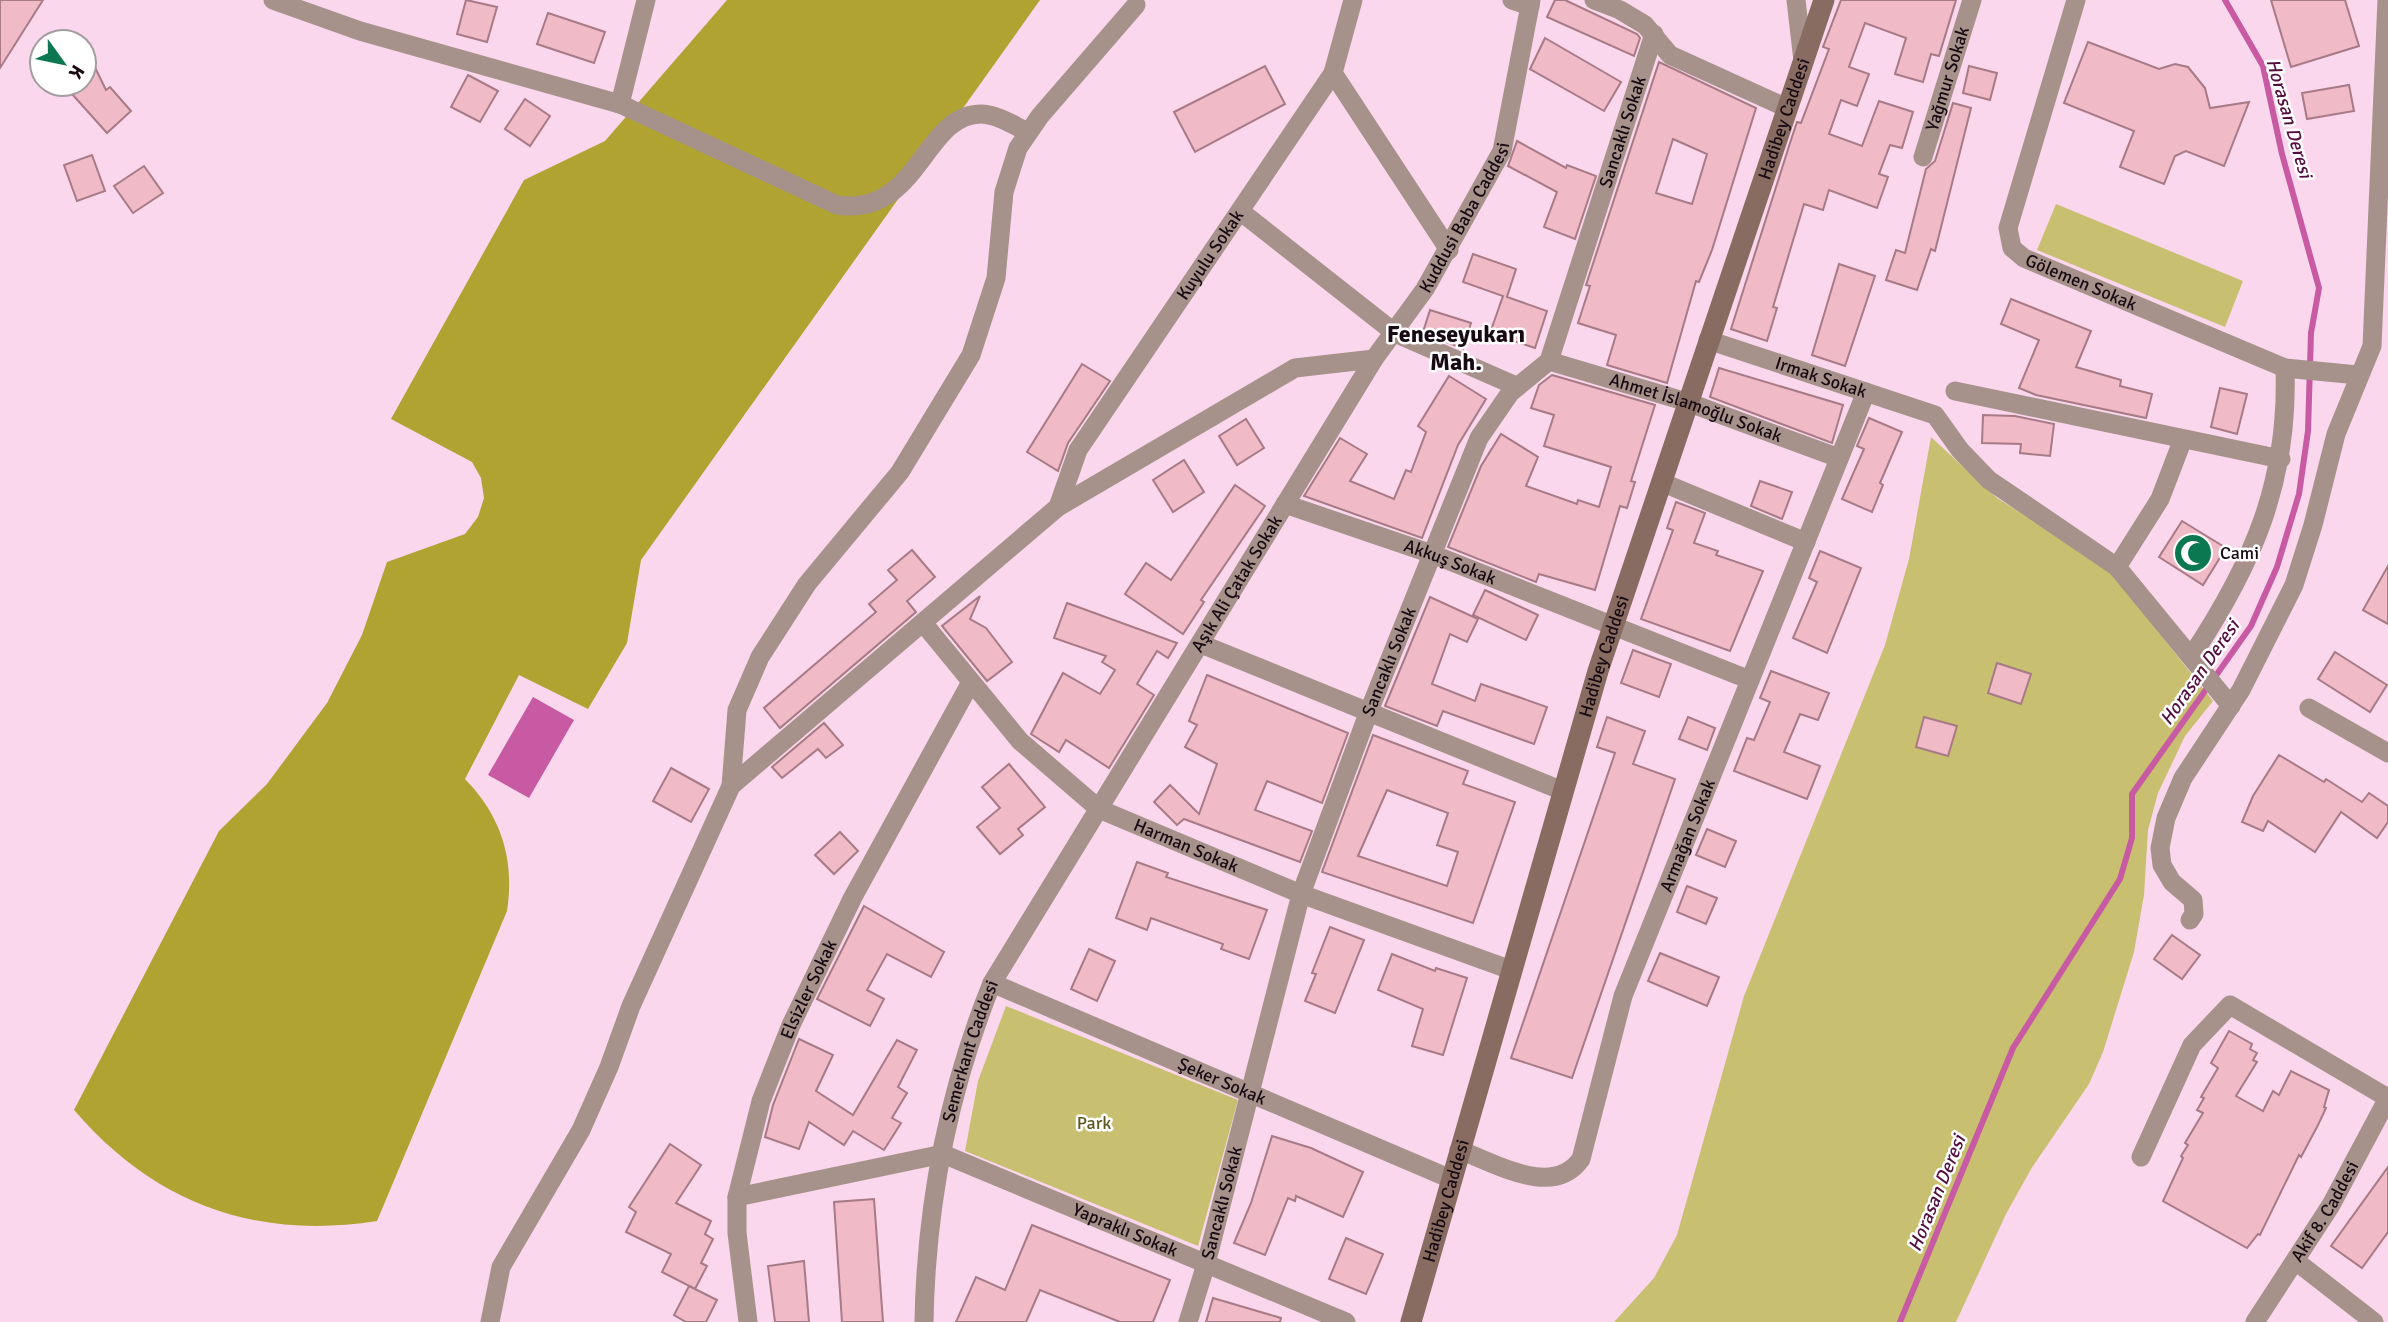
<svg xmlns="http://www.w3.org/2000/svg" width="2388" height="1322" font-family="Signika,sans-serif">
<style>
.green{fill:#c8bf71}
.forest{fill:#b0a332}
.water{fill:#c75aa3}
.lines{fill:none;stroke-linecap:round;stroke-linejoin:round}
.stream{stroke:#c75aa3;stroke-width:6}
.building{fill:#f0bac7;stroke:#a77a86;stroke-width:2;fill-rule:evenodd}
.street{stroke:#a6928b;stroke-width:19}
.secondary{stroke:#886c61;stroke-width:21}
.labels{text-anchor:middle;stroke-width:5;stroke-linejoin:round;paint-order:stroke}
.street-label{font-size:18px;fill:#180a13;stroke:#fff}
.poi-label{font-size:18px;fill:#180a13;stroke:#fff;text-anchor:start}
.park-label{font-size:18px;fill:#5d561d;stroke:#fff}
.water-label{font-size:19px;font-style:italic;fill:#530d3f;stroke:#fff}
.district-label{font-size:24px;font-weight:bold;fill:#180a13;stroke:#fff}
</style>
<rect width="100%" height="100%" fill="#fad7ec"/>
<g class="green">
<path d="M2056 204 2243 281 2225 327 2037 250Z"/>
<path d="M1931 437 1997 498 2078 549 2114 576 2213 701 2185 736 2158 793 2148 830 2144 895 2134 952 2103 1052 2089 1084 2031 1169 2006 1214 1956 1322H1614L1654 1278 1677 1235 1744 996 1885 645 1909 559Z"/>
<path d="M1006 1006 1238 1100 1198 1246 965 1151 978 1081Z"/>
</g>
<path class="forest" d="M727 0H1040L641 560 627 643 588 709 519 675 465 779C501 816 515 859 507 911L377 1221C255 1240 155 1204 74 1110L219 831 267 784 327 703 362 635 387 562 465 534 478 517 484 498 481 478 472 462 391 419 524 180 605 141Z"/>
<path class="water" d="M533 697 574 720 529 798 488 775Z"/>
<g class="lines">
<path class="stream" d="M1900 1322 2013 1048 2120 879 2132 838V794L2251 626 2277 567 2299 494 2308 431 2311 333 2319 288 2282 154 2263 66 2225 0"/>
</g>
<g class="building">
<path d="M0 0H43L0 68Z"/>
<path d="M466 0 497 7 487 42 457 34Z"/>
<path d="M1555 0H1565L1637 34 1640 38 1634 56 1547 17Z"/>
<path d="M1841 0H1956L1939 56 1931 54 1923 82 1895 74 1906 38 1865 23 1849 67 1869 74 1857 106 1841 100 1829 134 1862 146 1879 101 1913 112 1902 148 1890 145 1879 174 1888 177 1877 208 1829 190 1823 210 1804 204 1773 307 1777 308 1767 341 1731 329 1790 143 1797 122 1801 123 1829 49 1823 47Z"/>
<path d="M2271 0H2345L2359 46 2291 67Z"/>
<path d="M548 13 605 32 594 63 537 44Z"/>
<path d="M1545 38 1621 82 1604 111 1530 69Z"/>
<path d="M2088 42 2159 69 2175 64 2188 67 2205 88 2210 108 2249 102 2224 166 2186 151 2175 156 2164 184 2120 167 2134 131 2064 103Z"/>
<path d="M84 45 106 90 110 87 131 111 107 133 63 84H84Z"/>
<path d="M1659 62 1756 108 1712 250 1699 282 1696 281 1667 383 1607 365 1616 335 1578 323 1590 286 1586 285ZM1673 139 1707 154 1692 204 1656 193Z"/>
<path d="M1265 66 1285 104 1195 152 1174 112Z"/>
<path d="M1969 66 1997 73 1990 100 1963 93Z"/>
<path d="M468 75 498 91 480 122 451 107Z"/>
<path d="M2349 85 2354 111 2307 119 2302 93Z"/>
<path d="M525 99 550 116 530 146 505 129Z"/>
<path d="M1953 103 1971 108 1935 251 1931 249 1917 290 1886 280 1896 250 1905 253 1926 169 1935 161Z"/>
<path d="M1517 141 1566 168 1567 165 1596 176 1575 239 1544 227 1557 192 1508 166Z"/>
<path d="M92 155 105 191 77 201 64 165Z"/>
<path d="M144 166 163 193 133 213 114 186Z"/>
<path d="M1473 254 1516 269 1507 297 1547 311 1535 348 1490 333 1503 296 1463 282Z"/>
<path d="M1839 264 1875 276 1845 366 1812 355Z"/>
<path d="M2011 299 2091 331 2076 367 2121 380 2120 386 2152 394 2146 418 2036 395 2019 388 2039 340 2001 324Z"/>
<path d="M1430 310 1471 323 1463 349 1423 332Z"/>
<path d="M1082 364 1110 381 1068 443 1058 471 1027 452Z"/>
<path d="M1719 368 1843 405 1832 443 1710 397Z"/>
<path d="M1552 375 1655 405 1631 481 1635 482 1627 508 1620 506 1595 590 1539 574 1536 582 1448 547 1481 466 1501 434 1538 457 1526 486 1577 504 1578 500 1599 507 1611 467 1544 446 1554 415 1531 408 1539 385Z"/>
<path d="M1449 376 1486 399 1458 445 1422 538 1304 496 1340 438 1367 454 1350 481 1394 499 1406 470 1411 472 1426 432 1418 426Z"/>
<path d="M2220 388 2247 394 2237 434 2211 427Z"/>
<path d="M1983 415 2015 416 2054 424 2050 456 2020 453 2021 444 1982 443Z"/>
<path d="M1869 418 1902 432 1880 483 1883 485 1872 512 1842 499 1864 449 1857 446Z"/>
<path d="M1246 419 1264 448 1237 465 1219 436Z"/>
<path d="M1184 460 1204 492 1173 512 1153 480Z"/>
<path d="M1760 481 1792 492 1782 519 1751 506Z"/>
<path d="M1235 485 1265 506 1201 600 1204 602 1183 634 1125 594 1146 563 1171 580Z"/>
<path d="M1676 502 1705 513 1694 543 1718 551 1716 555 1763 571 1730 651 1641 619 1673 530 1667 528Z"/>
<path d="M2182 521 2226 548 2203 585 2159 557Z"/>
<path d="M912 550 935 577 907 601 916 612 780 728 764 708 876 612 869 604 897 580 888 570Z"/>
<path d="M1820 551 1861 568 1827 653 1793 638 1817 582 1809 578Z"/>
<path d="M2388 566V624L2363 610Z"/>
<path d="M1485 590 1538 615 1526 640 1473 615Z"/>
<path d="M980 596 970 619 986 628 1012 662 987 681 942 626Z"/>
<path d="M1430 597 1478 619 1467 642 1450 634 1432 684 1475 701 1481 684 1547 707 1534 744 1443 711 1437 726 1385 706Z"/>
<path d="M1067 603 1177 643 1168 658 1157 651 1137 684 1154 695 1109 768 1066 740 1059 752 1031 734 1063 673 1100 694 1115 670 1102 662 1106 656 1054 638Z"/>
<path d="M1633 650 1671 664 1659 697 1621 683Z"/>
<path d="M2335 652 2387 685 2370 712 2318 679Z"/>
<path d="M1997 663 2031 674 2021 704 1988 693Z"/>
<path d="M1771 671 1829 693 1818 720 1800 714 1784 752 1820 766 1807 799 1734 771 1747 738 1754 740 1770 702 1760 698Z"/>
<path d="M1207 675 1348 733 1322 803 1267 781 1255 810 1312 831 1300 862 1184 819 1177 825 1154 802 1170 785 1199 814 1217 764 1185 747 1197 725 1189 721Z"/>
<path d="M1607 717 1645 731 1633 764 1675 779 1572 1078 1511 1058 1615 753 1597 747Z"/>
<path d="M1688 717 1715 728 1707 750 1679 739Z"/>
<path d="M1924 717 1957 726 1948 756 1916 747Z"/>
<path d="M824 723 843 745 826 758 818 749 782 778 772 767Z"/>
<path d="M1373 735 1468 771 1463 784 1515 802 1473 923 1322 872ZM1387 790 1448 813 1437 845 1458 852 1447 886 1358 856Z"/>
<path d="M2279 755 2324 782 2326 779 2362 802 2369 793 2388 806V822L2377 838 2341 812 2315 852 2268 821 2263 831 2242 822 2253 796Z"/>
<path d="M1009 764 1045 807 1018 829 1023 835 1000 854 977 827 1000 808 982 787Z"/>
<path d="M671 768 709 789 691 822 653 801Z"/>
<path d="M1707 829 1736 841 1725 867 1696 855Z"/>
<path d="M840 832 858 851 834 874 815 855Z"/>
<path d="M1137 862 1168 873 1166 877 1267 910 1249 959 1221 949 1223 944 1151 918 1147 930 1116 918Z"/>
<path d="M1687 886 1717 898 1706 924 1677 912Z"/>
<path d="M864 906 944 952 931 977 887 954 867 990 884 999 870 1026 817 999Z"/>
<path d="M1330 927 1364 940 1335 1013 1305 1001 1316 974 1312 973Z"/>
<path d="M2172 935 2200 955 2182 979 2154 959Z"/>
<path d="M1089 949 1115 961 1097 1001 1071 989Z"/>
<path d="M1660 953 1719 977 1707 1006 1648 981Z"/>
<path d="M1392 954 1435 971 1436 968 1467 978 1443 1055 1412 1046 1423 1009 1378 990Z"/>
<path d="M2229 1031 2252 1044 2250 1049 2257 1053 2253 1060 2257 1062 2236 1096 2263 1111 2273 1091 2279 1095 2291 1071 2329 1090 2324 1107 2326 1108 2318 1125 2301 1157 2299 1155 2260 1235 2258 1234 2247 1248 2163 1201 2183 1158 2181 1156 2188 1145 2185 1143 2203 1113 2197 1110 2204 1098 2201 1097 2218 1068 2211 1063Z"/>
<path d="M799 1039 833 1055 816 1091 853 1115 897 1040 917 1050 898 1087 907 1093 892 1118 901 1123 884 1150 853 1131 844 1145 809 1122 799 1149 765 1137 773 1105Z"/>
<path d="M1272 1136 1311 1148 1363 1172 1343 1217 1296 1196 1295 1201 1288 1198 1265 1255 1234 1243 1251 1203Z"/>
<path d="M670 1144 701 1165 676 1203 711 1221 705 1234 713 1239 701 1263 707 1266 695 1289 662 1272 671 1254 626 1232 636 1212 629 1207Z"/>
<path d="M2388 1167V1232L2362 1268 2331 1246Z"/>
<path d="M874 1199 883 1322H842L834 1202Z"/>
<path d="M1032 1225 1170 1280 1153 1322H1120L1040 1290 1026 1322H956L976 1277 1005 1290Z"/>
<path d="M1346 1238 1383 1254 1366 1294 1329 1279Z"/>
<path d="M804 1261 809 1322H775L768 1266Z"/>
<path d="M689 1286 717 1300 706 1322H686L674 1315Z"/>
<path d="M1213 1298 1281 1318 1280 1322H1206Z"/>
</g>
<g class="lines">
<g class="street">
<path d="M273 0 360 31 620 104 837 205C920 217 923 113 982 114 998 115 1013 125 1028 132"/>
<path d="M1512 0 1530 6"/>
<path d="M1594 0 1620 10 1645 25 1670 55 1787 108"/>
<path d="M1796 0 1803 61"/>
<path id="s1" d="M2076 0 2008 228 2012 248 2024 258 2285 368 2358 375"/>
<path d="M1333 73 1449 250"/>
<path d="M620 104 646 0"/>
<path id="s2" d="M1923 157 1972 0"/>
<path d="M1240 211 1395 333 1516 386"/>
<path id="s3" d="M1708 340 1935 415 1960 450 1989 480 2117 567 2231 706"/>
<path id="s4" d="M1549 361 1687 402 1839 458"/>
<path d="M1955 391 2281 459"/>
<path d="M1661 482 1806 542"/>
<path id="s5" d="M1285 504 1432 554 1750 680"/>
<path id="s6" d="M1058 507 1078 450 1333 73 1353 0"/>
<path d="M2117 567 2160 499 2183 439"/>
<path id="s7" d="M924 624 1020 741 1099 809 1301 894 1511 970"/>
<path d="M1201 644 1563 791"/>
<path d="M2191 657C2253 564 2289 481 2285 368"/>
<path d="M2309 708 2388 753"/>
<path d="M731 786 737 710 760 657 807 584 900 472 971 355 996 278 1004 192 1018 148 1040 116 1136 5"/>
<path d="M2190 920 2194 914 2193 900 2172 882 2162 865 2160 848 2166 818 2183 778 2241 690 2294 585 2313 525 2336 434 2372 346 2387 0"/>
<path id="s8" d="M992 983 1451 1179"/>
<path id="s9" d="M1459 1150C1496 1163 1553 1199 1581 1159L1623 996 1866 392"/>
<path d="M2141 1157 2192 1045 2230 1005 2388 1098"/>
<path id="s10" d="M737 1197 943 1154 1346 1322"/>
<path d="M2297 1262 2374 1322"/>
<path d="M490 1322 501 1267 581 1130 609 1067 631 1006 731 786 1058 507 1295 368 1374 359"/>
<path id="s11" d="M748 1322 737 1233V1197L761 1101 791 1025 853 897 971 682"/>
<path id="s12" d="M924 1322C926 1205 948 1092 992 983L1374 359 1425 289 1502 151 1531 0"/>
<path id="s13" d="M1188 1322 1206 1264 1301 894 1369 711 1479 438 1510 393 1549 361 1654 34"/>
<path id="s14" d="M2255 1322 2331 1205 2388 1098"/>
</g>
<path class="secondary" id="s15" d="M1411 1322 1598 671 1824 0"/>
</g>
<defs>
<symbol id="mosque-disc" viewBox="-11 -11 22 22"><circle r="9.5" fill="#0b7852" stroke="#fff"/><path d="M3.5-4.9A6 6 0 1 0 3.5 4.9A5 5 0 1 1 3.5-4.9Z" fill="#fff"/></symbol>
</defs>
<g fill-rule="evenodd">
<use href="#mosque-disc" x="2171" y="531" width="44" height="44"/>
</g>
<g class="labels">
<g class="street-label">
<text dy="6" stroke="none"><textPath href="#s2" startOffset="82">Yağmur Sokak</textPath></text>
<text dy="6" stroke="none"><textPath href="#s15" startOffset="1260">Hadibey Caddesi</textPath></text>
<text dy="6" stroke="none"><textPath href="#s13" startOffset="1278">Sancaklı Sokak</textPath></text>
<text dy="6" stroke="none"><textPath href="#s12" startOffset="1248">Kuddusi Baba Caddesi</textPath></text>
<text dy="6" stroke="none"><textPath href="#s6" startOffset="296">Kuyulu Sokak</textPath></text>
<text dy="6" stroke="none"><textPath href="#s1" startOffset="336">Gölemen Sokak</textPath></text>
<text dy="6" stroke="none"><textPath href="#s3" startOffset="119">Irmak Sokak</textPath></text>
<text dy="6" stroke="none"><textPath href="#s4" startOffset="154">Ahmet İslamoğlu Sokak</textPath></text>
<text dy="6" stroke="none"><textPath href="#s5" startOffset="175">Akkuş Sokak</textPath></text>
<text dy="6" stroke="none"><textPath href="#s12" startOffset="816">Aşık Ali Çatak Sokak</textPath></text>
<text dy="6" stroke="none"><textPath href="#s15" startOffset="693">Hadibey Caddesi</textPath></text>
<text dy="6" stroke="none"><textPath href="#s13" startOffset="691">Sancaklı Sokak</textPath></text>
<text dy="6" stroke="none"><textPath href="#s9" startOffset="474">Armağan Sokak</textPath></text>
<text dy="6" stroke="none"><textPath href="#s7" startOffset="350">Harman Sokak</textPath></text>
<text dy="6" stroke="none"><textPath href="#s11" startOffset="346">Elsizler Sokak</textPath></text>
<text dy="6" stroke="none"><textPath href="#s12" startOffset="276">Semerkant Caddesi</textPath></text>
<text dy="6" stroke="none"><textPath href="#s8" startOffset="250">Şeker Sokak</textPath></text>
<text dy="6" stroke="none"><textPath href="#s15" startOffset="126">Hadibey Caddesi</textPath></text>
<text dy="6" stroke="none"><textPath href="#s13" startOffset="124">Sancaklı Sokak</textPath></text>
<text dy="6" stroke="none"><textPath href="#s14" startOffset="131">Akif 8. Caddesi</textPath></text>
<text dy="6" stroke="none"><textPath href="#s10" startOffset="408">Yapraklı Sokak</textPath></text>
</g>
<g class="poi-label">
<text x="2220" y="559">Cami</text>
</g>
<g class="park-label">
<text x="1094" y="1129">Park</text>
</g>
<g class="water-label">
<text transform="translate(2290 118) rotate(74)" y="7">Horasan Deresi</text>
<text transform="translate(2199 672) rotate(-55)" y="7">Horasan Deresi</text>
<text transform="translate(1936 1193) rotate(-68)" y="7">Horasan Deresi</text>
</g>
<g class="district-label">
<text x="1456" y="342">Feneseyukarı<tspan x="1456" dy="28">Mah.</tspan></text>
</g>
</g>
<g transform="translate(63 63) rotate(123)"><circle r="33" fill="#ffffff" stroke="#a39da1" stroke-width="2"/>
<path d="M0-5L12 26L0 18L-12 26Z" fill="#0b7852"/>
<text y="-10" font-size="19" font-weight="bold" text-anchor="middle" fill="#180a13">K</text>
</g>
</svg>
